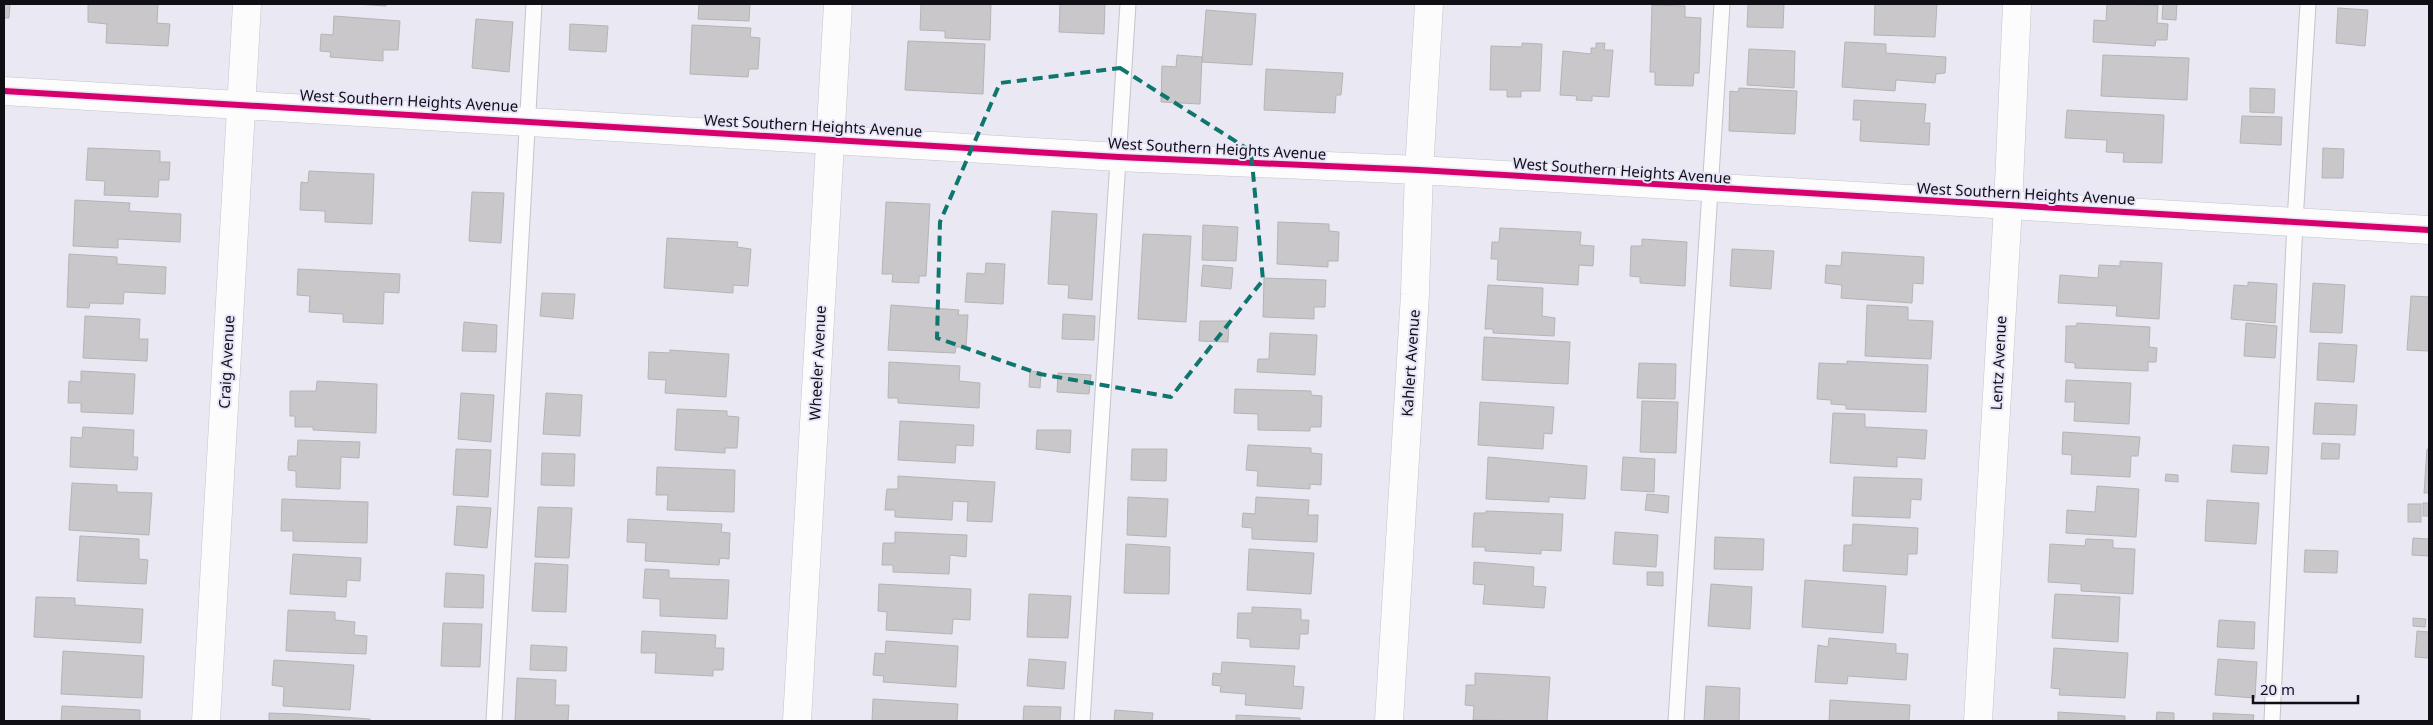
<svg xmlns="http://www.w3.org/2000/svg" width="2433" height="725" font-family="'Noto Sans',sans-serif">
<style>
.building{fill:#c9c7c9;stroke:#b5b4b5}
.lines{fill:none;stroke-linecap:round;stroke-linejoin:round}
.service-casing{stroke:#c4c4cb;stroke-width:17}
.minor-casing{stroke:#c4c4cb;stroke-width:29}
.service{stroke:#fcfcfd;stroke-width:15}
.minor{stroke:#fcfcfd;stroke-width:28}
.cycleway-casing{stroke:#e7e5f7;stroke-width:9}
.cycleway{stroke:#d6006c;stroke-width:6}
.marked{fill:none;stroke:#0f766e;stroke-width:4;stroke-dasharray:10 6;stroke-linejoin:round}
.labels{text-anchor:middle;stroke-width:4;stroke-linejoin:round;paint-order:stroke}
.street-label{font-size:15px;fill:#100f15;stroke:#e7e5f7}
</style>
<rect width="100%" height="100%" fill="#eae9f3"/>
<g class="building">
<path d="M4 4H10L9 18H4Z"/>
<path d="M88 4H158L157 23 170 24 168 46 106 43 107 24 88 22Z"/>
<path d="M355 4H386V6Z"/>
<path d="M699 4H750L749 21 698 19Z"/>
<path d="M921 4H991L990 40 945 38V31L920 30Z"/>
<path d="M1060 4H1105L1104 34 1059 32Z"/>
<path d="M1748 4H1784L1783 28 1747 27Z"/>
<path d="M1875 4H1937L1935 37 1874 35Z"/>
<path d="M2107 4 2158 5 2157 23 2168 24 2167 40H2156L2155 46 2093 42 2094 20 2106 21Z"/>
<path d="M2163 4H2177L2176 20 2162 19Z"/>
<path d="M1652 5 1685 6V17L1701 18 1699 73H1694L1693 86 1655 85V72H1650Z"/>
<path d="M2338 8 2368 10 2365 46 2336 43Z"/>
<path d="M1206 10 1256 14 1252 65 1202 62Z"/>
<path d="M334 16 400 21 398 50H383V61L330 57 331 52 320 51 321 34 333 35Z"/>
<path d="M476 19 513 22 509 72 472 68Z"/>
<path d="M570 24 608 26 606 52 569 50Z"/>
<path d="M692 25 751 28 750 37 760 38 758 69H749L748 77 690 74Z"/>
<path d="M908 41 985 44 983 94 905 90Z"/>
<path d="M1845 42 1886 44V53L1946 57 1945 73 1936 74 1935 83 1896 80 1895 91 1842 87Z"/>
<path d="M1522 43 1542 44 1540 91H1521V97H1507V90H1490L1491 46 1522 47Z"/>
<path d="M1596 43H1605L1604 50H1613L1609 97 1592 96V101L1576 100 1577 96 1560 95 1563 51 1591 54V48H1596Z"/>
<path d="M1749 49 1795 51 1794 88 1747 85Z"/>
<path d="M1177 55 1202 57 1200 104 1161 102 1162 66 1176 67Z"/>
<path d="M2103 55 2189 58 2187 100 2101 96Z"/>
<path d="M1266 69 1343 73 1341 95H1336L1335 113 1264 110Z"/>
<path d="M1739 88 1797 91 1795 134 1729 131 1730 91 1738 92Z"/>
<path d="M2250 88 2275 89 2274 113 2250 112Z"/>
<path d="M1854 100 1926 104 1924 123H1930L1929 145 1860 141 1861 120H1853Z"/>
<path d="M2067 110 2164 115 2162 163 2123 162 2124 153 2106 152 2107 140 2065 138Z"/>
<path d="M2242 116 2282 117 2281 145 2240 143Z"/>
<path d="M88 148 160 151V162H170L169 180H159L158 197 104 195 105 181 86 180Z"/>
<path d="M2323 148 2344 149 2343 178H2322Z"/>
<path d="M309 171 374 174 372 224 325 222V211L300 210 301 182 308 183Z"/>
<path d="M472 192 504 193 501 243 469 241Z"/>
<path d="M75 200 130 203 129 211 181 214 180 242 118 239V248L73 246Z"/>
<path d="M886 202 930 204 926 276H919V283L892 282 893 274H882Z"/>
<path d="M1052 211 1097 214 1092 300 1068 298 1069 285 1048 284Z"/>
<path d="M1278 222 1329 224V231L1339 232 1338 261H1328V267L1277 264Z"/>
<path d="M1203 225 1238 227 1236 261 1202 260Z"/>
<path d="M1500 228 1581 232 1580 245 1594 246 1593 266 1579 265 1578 285 1497 280 1498 259H1491L1492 242H1499Z"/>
<path d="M1143 234 1191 236 1186 322 1138 319Z"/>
<path d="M667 238 738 242 737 247 751 249 748 286 733 285V293L664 288Z"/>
<path d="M1642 239 1687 242 1685 286 1640 283V277L1630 276 1631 246H1642Z"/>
<path d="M1732 249 1774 251 1771 289 1730 286Z"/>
<path d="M1842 252 1924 257 1923 284 1913 283 1912 303 1841 298 1842 285 1825 283 1826 265 1841 266Z"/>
<path d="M69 254 117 257V264L166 267 165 294 124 292 123 304 90 303 89 308 67 307Z"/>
<path d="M2120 261 2162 263 2159 319 2116 316 2117 306 2058 303 2060 275 2098 278 2099 265 2120 266Z"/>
<path d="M986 263 1005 264 1003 304 965 302 967 273 985 274Z"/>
<path d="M1203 265 1233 268 1231 289 1201 286Z"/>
<path d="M298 269 400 274 399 293 384 292 383 324 343 322V314L309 312 310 296 297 295Z"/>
<path d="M1264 278 1326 280 1325 307H1314V319L1263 317Z"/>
<path d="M2248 282 2277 284 2275 323 2231 319 2234 285 2248 286Z"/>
<path d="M2313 283 2345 285 2342 333 2310 332Z"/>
<path d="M1488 285 1543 288 1542 316 1555 318 1554 336 1493 333V329H1485Z"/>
<path d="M542 293 575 294 573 319 540 316Z"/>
<path d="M2411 296 2429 297V351L2407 350Z"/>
<path d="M891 305 959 310 958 315H968L966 347H956L955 353 888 350Z"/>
<path d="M1867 305 1908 307V320L1933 321 1931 359 1865 356Z"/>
<path d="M1063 314 1095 316 1094 340 1062 339Z"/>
<path d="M85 316 140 319 139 339H148L147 361 83 358Z"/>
<path d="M1200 321H1229L1228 342 1199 341Z"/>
<path d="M464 322 497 325 496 352 462 351Z"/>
<path d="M2077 323 2150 327 2149 347 2157 348 2156 362H2148V371L2075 368V363L2065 362 2066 334V326H2076Z"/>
<path d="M2246 323 2277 326 2275 358 2244 356Z"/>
<path d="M1270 333 1317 335 1315 375 1257 372 1258 359H1269Z"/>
<path d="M1484 337 1570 342 1568 384 1482 380Z"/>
<path d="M2319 343 2357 345 2354 382 2317 380Z"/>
<path d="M670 350 729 354 726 397 665 393 666 380 648 379 649 352 670 353Z"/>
<path d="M1847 361 1928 365 1926 412 1846 409V405L1831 404V400L1817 399 1819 363 1847 364Z"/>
<path d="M889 362 960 366 959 381 980 383 979 408 898 403V398H888Z"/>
<path d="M1639 363 1676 364 1675 399 1637 398Z"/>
<path d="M81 371 135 374 133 414 81 412V403H68L69 381 81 382Z"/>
<path d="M1030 371 1041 372 1040 388 1029 387Z"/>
<path d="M1058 373 1091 375 1089 394 1057 392Z"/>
<path d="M2066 380 2131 383 2129 424 2074 421 2075 402H2065Z"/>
<path d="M317 381 377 384 376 433 313 430V427H295V416H290V391H316Z"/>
<path d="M1235 389 1311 391V395L1322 396 1321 427H1310V431L1258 430V414L1234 413Z"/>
<path d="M461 393 494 395 491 442 458 439Z"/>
<path d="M546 393 582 395 580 436 543 434Z"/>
<path d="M1642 401 1678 402 1676 453 1640 452Z"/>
<path d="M1480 402 1554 407 1552 434 1544 433 1543 449 1478 445Z"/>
<path d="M2315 403 2357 405 2355 435 2313 434Z"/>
<path d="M677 409 727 411V416L739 417 737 448H725V453L675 450Z"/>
<path d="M1833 413 1865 414V427L1927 430 1925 459 1897 457V467L1830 463Z"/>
<path d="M900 421 974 425 973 446 956 445 955 463 898 460Z"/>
<path d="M83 427 134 430 133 457H138L137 470 70 467 71 437 82 438Z"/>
<path d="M1037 430H1071L1070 453 1036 449Z"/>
<path d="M2063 432 2140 437 2138 456H2131L2130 477 2071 474 2072 455 2062 454Z"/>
<path d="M298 440 360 442 359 458 341 457 340 489 296 487V471L288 470V463L289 456H297Z"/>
<path d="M2322 443 2340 444 2339 459H2321Z"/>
<path d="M1248 445 1311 448V453L1322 454 1321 485 1310 484V489L1257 486 1258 471 1246 470Z"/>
<path d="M2233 445 2269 447 2267 474 2231 472Z"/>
<path d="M456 449 491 450 488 497 453 495Z"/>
<path d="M1132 449H1167L1166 481 1131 480Z"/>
<path d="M2427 449H2429V493H2424Z"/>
<path d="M542 453 575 454 574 486 541 485Z"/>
<path d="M1488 457 1587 466 1585 499 1549 497V502L1486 499Z"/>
<path d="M1623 457 1655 459 1654 492 1621 490Z"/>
<path d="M657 467 735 470 734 512 667 510 668 495H656Z"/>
<path d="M2166 474 2178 475V482L2165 481Z"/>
<path d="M898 476 995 482 992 522 967 521 968 502 953 501 952 520 895 517V510H885L886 497 887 489H898Z"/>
<path d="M1854 477 1922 479 1921 500 1911 499 1910 518 1852 516Z"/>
<path d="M72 483 117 485V492L152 493 149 535 69 530Z"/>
<path d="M2097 486 2139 489 2136 537 2066 533 2067 510 2095 512Z"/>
<path d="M1647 494 1669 496 1668 513 1645 510Z"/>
<path d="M1128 497 1168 499 1166 537 1127 535Z"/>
<path d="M1256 497 1309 500 1308 515H1318L1317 542 1252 539V528L1242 527 1243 513 1255 514Z"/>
<path d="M282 499 368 502 367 543 293 541V531H281Z"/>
<path d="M2207 500 2259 503 2256 544 2205 541Z"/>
<rect x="2423" y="503" width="6" height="13"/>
<rect x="2408" y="504" width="13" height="18"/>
<path d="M457 506 491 508 487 548 454 545Z"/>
<path d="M538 507 572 508 569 558 535 557Z"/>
<path d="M1486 511 1563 514 1561 551 1541 550V554L1485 551V547H1472L1474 513H1486Z"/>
<path d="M628 519 722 524 721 532 730 533 729 559 720 558 719 565 645 561 646 543 627 542Z"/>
<path d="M1853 524 1918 528 1917 554H1908L1907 575 1843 571 1844 545H1852Z"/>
<path d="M895 532 967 535 966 557 950 555 949 574 893 572V565H882L883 543H895Z"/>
<path d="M1615 532 1658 535 1656 567 1613 564Z"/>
<path d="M80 536 139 539V559L148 560 146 584 77 581Z"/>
<path d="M1715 537 1764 539 1763 570 1714 569Z"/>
<path d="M2413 538 2429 539V556L2412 555Z"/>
<path d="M2086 539 2113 540V548L2135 549 2133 594 2081 591V584L2048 582 2050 544 2085 546Z"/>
<path d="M1126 544 1170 547 1169 594 1124 593Z"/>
<path d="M1249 549 1314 553 1311 594 1247 590Z"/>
<path d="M2305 550 2338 551 2337 573 2304 572Z"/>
<path d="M293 554 361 558 360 581 347 580 346 597 290 594Z"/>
<path d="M1474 562 1534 567 1533 586 1546 587 1544 608 1483 604 1485 585 1473 584Z"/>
<path d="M535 563 568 565 566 612 532 611Z"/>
<path d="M645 569 669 570V578L729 580 727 619 660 616V599L643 598Z"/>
<path d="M1647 572H1663V586L1647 585Z"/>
<path d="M446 573 484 575 483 608 444 607Z"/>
<path d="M1805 580 1886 586 1883 633 1802 627Z"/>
<path d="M879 584 971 589 970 620 953 619 952 634 886 630 887 612 878 611Z"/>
<path d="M1711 584 1752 587 1750 629 1708 626Z"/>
<path d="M1029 594 1071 596 1068 638 1027 637Z"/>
<path d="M2055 594 2120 597 2118 642 2052 638Z"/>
<path d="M36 597 75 598V605L143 609 141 643 34 637Z"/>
<path d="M1252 607 1301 609V620H1309L1308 634H1300L1299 649 1250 647V639L1237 638 1238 613H1252Z"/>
<path d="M288 610 335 612V620L355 622 354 635 367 636 366 654 286 651Z"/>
<path d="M2413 618 2426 619 2425 627 2413 626Z"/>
<path d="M2219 620 2255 622 2254 649 2217 647Z"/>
<path d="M443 623 482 624 480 667 441 666Z"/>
<path d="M642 631 716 635 715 648H724L723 670H713V676L655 673 656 653H641Z"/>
<path d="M2417 631 2429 632V658L2415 657Z"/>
<path d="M1829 638 1896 644V653L1908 654 1906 680 1848 676 1847 684 1815 682 1818 645 1828 647Z"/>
<path d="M886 641 958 646 956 687 883 682 884 676 873 675 875 653 885 654Z"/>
<path d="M531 645 567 647 566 671 530 670Z"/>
<path d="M2054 648 2128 653 2125 698 2059 695 2060 689 2051 688Z"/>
<path d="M63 651 144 656 142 698 61 694Z"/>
<path d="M1029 659 1066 662 1064 689 1027 686Z"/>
<path d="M2218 659 2257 662 2255 698 2215 695Z"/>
<path d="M274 660 354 665 350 710 283 706 284 687 272 685Z"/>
<path d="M1222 662 1295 666 1293 686 1304 687 1302 709 1245 705 1246 694 1220 692 1221 686 1212 685 1213 673 1221 674Z"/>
<path d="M1475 673 1550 677 1547 721 1473 720 1474 706 1465 705 1466 692V685H1475Z"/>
<path d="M517 678 556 680 555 705H569L568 721H515Z"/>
<path d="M1706 686 1740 688 1739 721H1704Z"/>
<path d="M873 699 958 704 957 721H872Z"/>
<path d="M1830 700 1910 705 1909 721H1829Z"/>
<path d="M62 706 140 710V721H61Z"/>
<path d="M1024 706 1061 707 1060 721H1023Z"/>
<path d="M1115 710 1153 713 1152 721H1114Z"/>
<path d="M2058 712 2125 716V721H2058Z"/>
<path d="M2157 712 2174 713V721H2156Z"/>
<path d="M269 713 299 714 370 719V721H269Z"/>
<path d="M2213 713 2254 715 2253 721H2213Z"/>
<path d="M1236 715 1300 718V721H1236Z"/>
</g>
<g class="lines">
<defs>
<g id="service">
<path d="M494 721 534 4"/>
<path d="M1082 721 1128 4"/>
<path d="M1676 721 1722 4"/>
<path d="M2272 721 2295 222 2308 4"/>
</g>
<g id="minor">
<path d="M4 91 1119 157 1419 170 2429 230"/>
<path d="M206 721 247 4"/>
<path d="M797 721 838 4"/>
<path d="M1389 721 1415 294 1419 170 1429 4"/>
<path d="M1978 721 2008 206 2017 4"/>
</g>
</defs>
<use href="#service" class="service-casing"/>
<use href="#minor" class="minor-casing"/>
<use href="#service" class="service"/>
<use href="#minor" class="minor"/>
<defs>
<path id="cycleway" d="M4 91 1119 157 1419 170 2429 230"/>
</defs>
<use href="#cycleway" class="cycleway-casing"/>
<use href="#cycleway" class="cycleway"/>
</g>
<path class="marked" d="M1120 68 1251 151 1263 280 1171 397 1040 374 937 338 940 222 1000 83Z"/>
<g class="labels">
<g class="street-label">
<text transform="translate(409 101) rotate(3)" y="5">West Southern Heights Avenue</text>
<text transform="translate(813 126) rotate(3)" y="5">West Southern Heights Avenue</text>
<text transform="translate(1217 149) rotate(3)" y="5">West Southern Heights Avenue</text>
<text transform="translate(1622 171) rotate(4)" y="5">West Southern Heights Avenue</text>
<text transform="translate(2026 194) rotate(3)" y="5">West Southern Heights Avenue</text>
<text transform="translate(227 362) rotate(-87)" y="5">Craig Avenue</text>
<text transform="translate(818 363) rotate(-87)" y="5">Wheeler Avenue</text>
<text transform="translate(1411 363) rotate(-86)" y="5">Kahlert Avenue</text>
<text transform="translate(1999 363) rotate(-87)" y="5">Lentz Avenue</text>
</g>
</g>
<rect width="2433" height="725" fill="none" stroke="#100f15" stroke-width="10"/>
<path d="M2253 695v8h105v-8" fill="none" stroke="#100f15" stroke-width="2.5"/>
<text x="2260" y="695" font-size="15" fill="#100f15" stroke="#e7e5f7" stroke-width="4" paint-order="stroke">20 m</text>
</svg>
